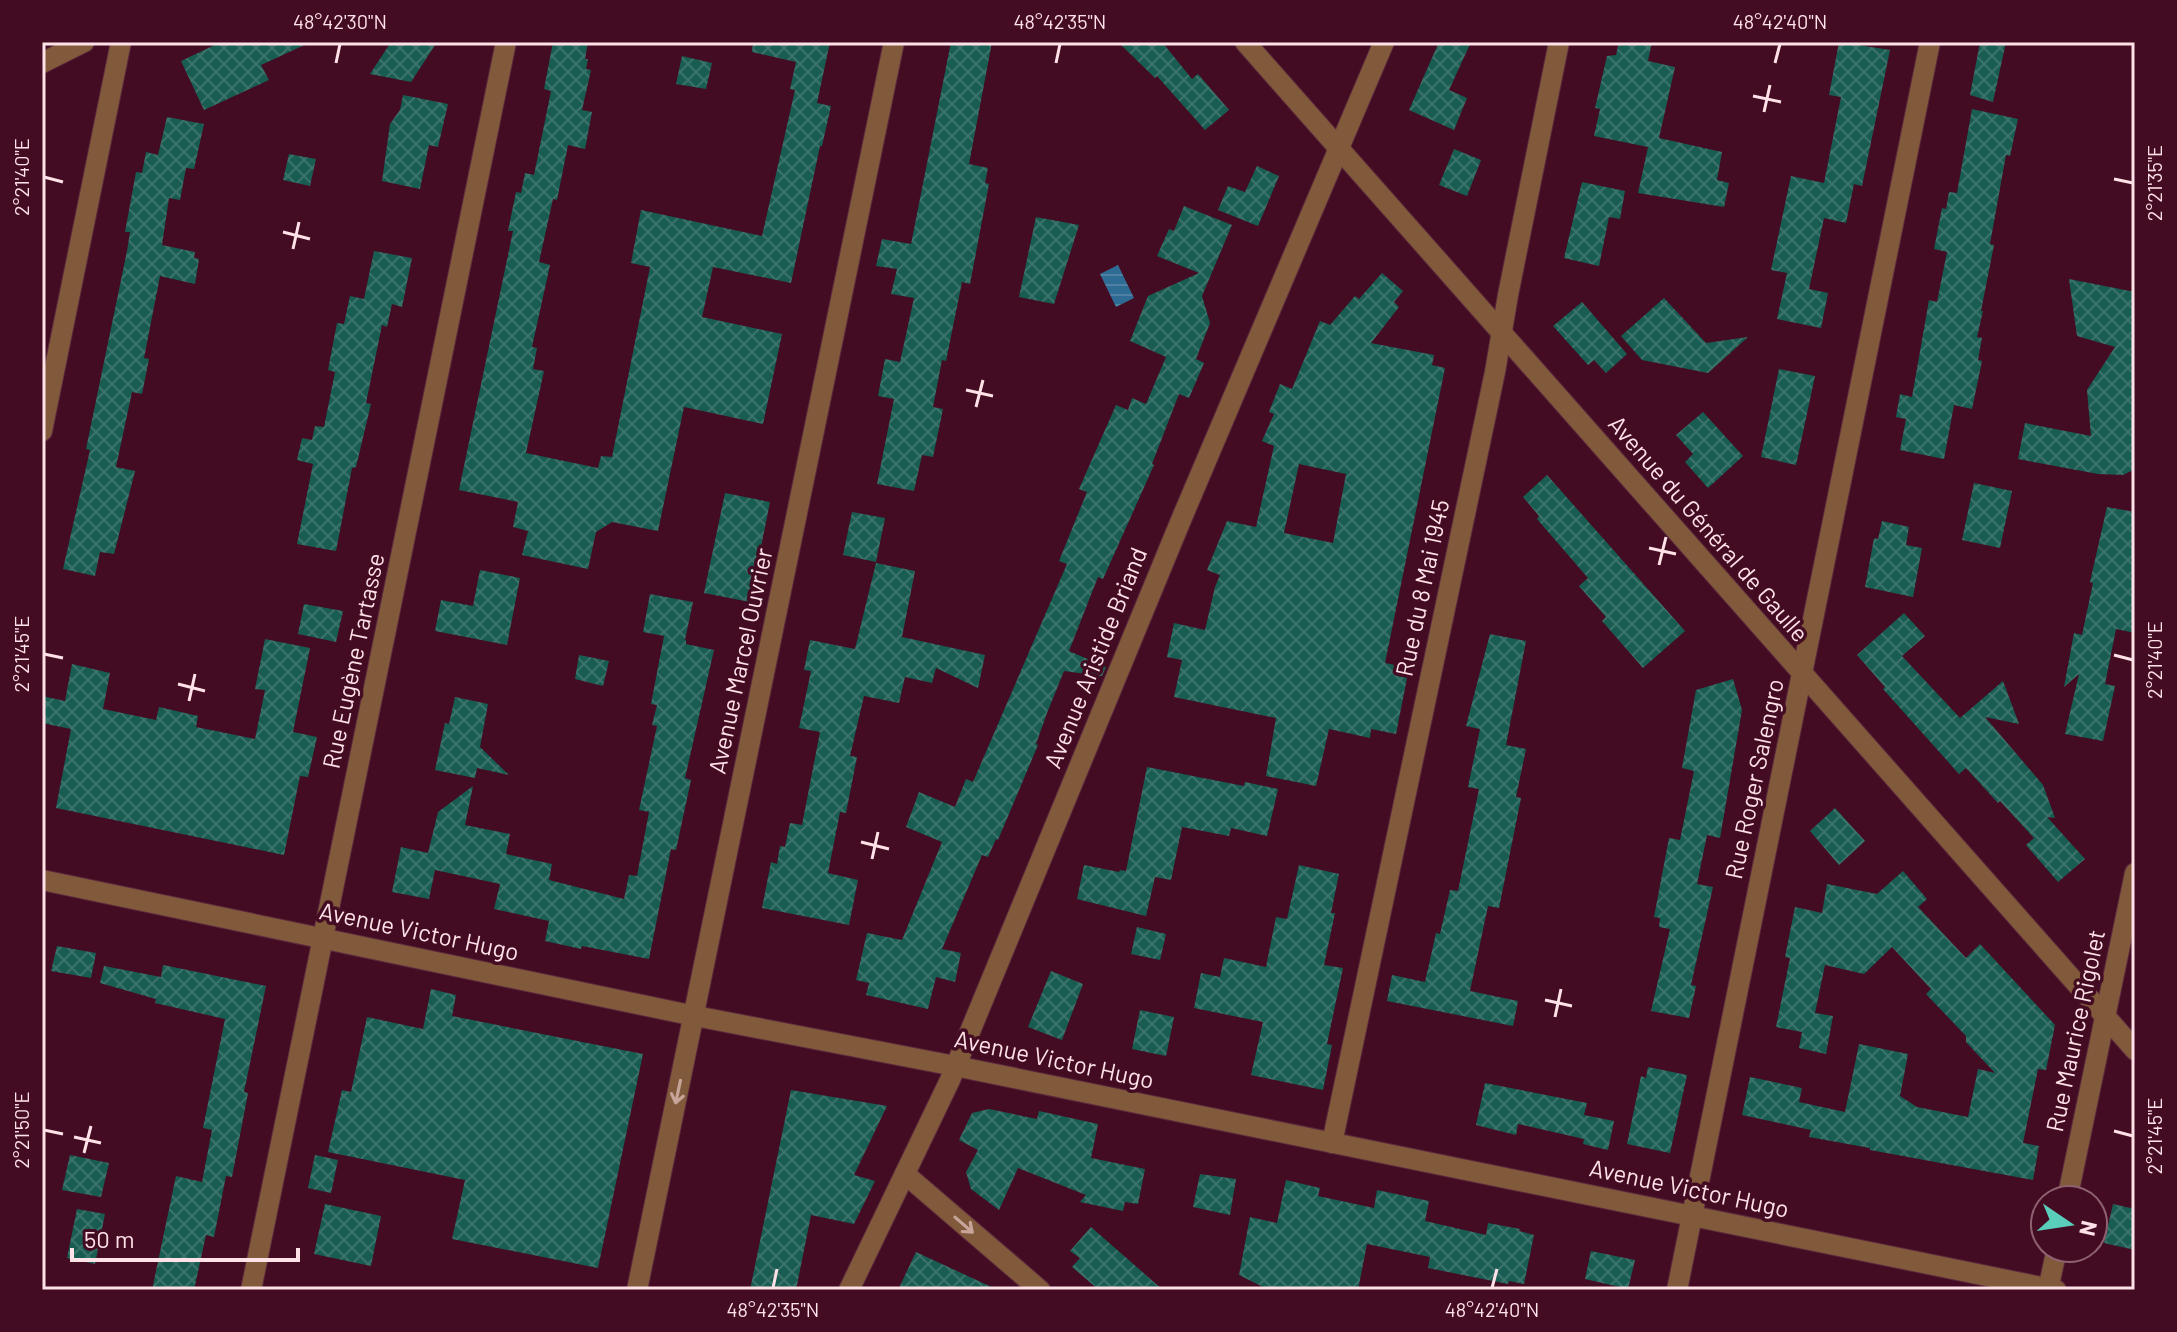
<svg xmlns="http://www.w3.org/2000/svg" width="2177" height="1332" font-family="Barlow,sans-serif">
<style>
.water{fill:url(#water-rules)}
.building{fill:url(#building-cross-hatch);fill-rule:evenodd}
.lines{fill:none;stroke-linecap:round;stroke-linejoin:round}
.minor-casing{stroke:#5d2a3e;stroke-width:22}
.minor{stroke:#805a3a;stroke-width:20}
.oneway{stroke:#c6a49a}
.ticks{fill:none;stroke:#ffe1e8;stroke-width:3}
.labels{text-anchor:middle;stroke-width:7;stroke-linejoin:round;paint-order:stroke}
.street-label{font-size:24px;fill:#ffe1e8;stroke:#430c22}
.neatline{fill:none;stroke:#ffe1e8;stroke-width:3}
.ticks-label{font-size:20px;text-anchor:middle;fill:#ffe1e8}
</style>
<defs>
<pattern id="water-rules" width="6" height="5" patternUnits="userSpaceOnUse" patternTransform="scale(2)"><rect width="6" height="5" fill="#2f6c95"/><path d="M0 2.5h6" fill="none" stroke="#4e81a4"/></pattern>
<pattern id="building-cross-hatch" width="8" height="8" patternUnits="userSpaceOnUse" patternTransform="scale(2)"><rect width="8" height="8" fill="#185c52"/><path d="M0 0l8 8M0 8l8-8" fill="none" stroke="#3b736b"/></pattern>
</defs>
<rect width="100%" height="100%" fill="#430c22"/>
<path class="water" d="M1118 265 1134 298 1116 307 1100 274Z"/>
<g class="building">
<path d="M221 42H311L261 65 269 80 204 110 181 61Z"/>
<path d="M391 42H437L411 82 370 74Z"/>
<path d="M553 42H588L585 59H588L586 69 591 70 582 110 592 112 585 149 568 145 557 200 553 199 539 262 550 265 532 347 537 348 533 369 544 371 526 453 598 468 601 456 612 457 650 267 631 263 641 210 762 236 795 90 790 89 796 62 752 52 753 42H830L817 103 831 106 822 146H820L791 283 713 267 702 317 782 334 763 424 684 407 658 531 612 522 596 532 588 569 522 555 528 531 513 527 518 502 459 490 513 231H508L516 192 521 193 525 173 534 175 551 91 544 89Z"/>
<path d="M951 42H992L969 164 988 168 985 183 989 184 970 284 962 282 946 361 942 360 933 407 943 409 933 457 922 455 914 491 877 484 894 399 878 396 885 359 900 362 914 298 891 294 897 269 876 266 882 239 911 244Z"/>
<path d="M1118 42H1162L1192 79 1198 74 1229 110 1205 130 1157 76 1155 78Z"/>
<path d="M1439 42H1471L1449 90 1467 98 1454 130 1409 110Z"/>
<path d="M1619 42H1652L1648 61 1675 67 1659 138 1722 152 1717 180 1729 183 1724 207 1638 193 1648 147 1594 136 1600 109 1595 108 1607 56 1616 55Z"/>
<path d="M1839 42 1890 50 1862 186 1854 184 1846 223 1824 218 1809 289 1828 293 1821 328 1777 319 1787 273 1771 270 1791 176 1824 183 1841 97 1829 95Z"/>
<path d="M1980 42H2006L1993 102 1970 95Z"/>
<path d="M682 56 712 63 706 89 676 84Z"/>
<path d="M403 95 448 104 438 147 429 145 420 189 382 181 390 124 400 110Z"/>
<path d="M1972 109 2018 119 2010 156 2006 155 1990 244 1994 245 1981 311H1983L1977 337 1982 338 1978 360 1982 361 1972 409 1954 405 1944 459 1900 450 1906 419 1896 417 1900 394 1912 397 1929 300 1937 302 1947 252 1934 249 1942 208 1946 209 1949 192 1957 193Z"/>
<path d="M167 117 204 124 194 169 186 168 180 200 169 198 162 245 195 252 194 258 199 259 195 284 160 276 144 358 149 359 142 394 132 392 116 467 135 471 114 554 100 552 95 576 63 569 90 450 86 449 127 251 130 232H125L136 172 142 173 146 152 158 155Z"/>
<path d="M1454 149 1481 160 1467 196 1439 185Z"/>
<path d="M289 154 316 159 310 186 283 180Z"/>
<path d="M1257 166 1279 176 1258 226 1218 210 1228 186 1245 192Z"/>
<path d="M1582 182 1625 191 1620 219 1609 217 1599 266 1564 258Z"/>
<path d="M1184 206 1232 225 1202 296 1210 323 1196 359 1204 363 1189 398 1179 394 1152 464 1154 465 1103 579 1098 577 1069 651 1106 667 1102 676 1064 671 1047 713 1036 744 1038 745 998 840 996 839 988 857 982 855 942 949 961 953 955 982 936 977 928 1009 866 995 869 983 856 980 867 933 902 940 942 842 906 827 919 792 955 807 966 779 973 782 1067 564 1059 561 1087 492 1079 489 1116 405 1128 410 1132 398 1146 404 1166 357 1130 341 1148 296 1199 273 1157 256 1169 229 1174 231Z"/>
<path d="M1036 217 1079 225 1054 304 1019 297Z"/>
<path d="M374 251 412 258 402 307 392 304 387 327 382 325 366 403 371 404 356 467 352 468 336 551 297 544 313 464 297 460 302 438 312 440 315 426 324 427 335 372 328 370 337 323 344 324 350 296 364 299Z"/>
<path d="M1382 273 1403 291 1394 302 1399 307 1371 343 1434 355 1432 365 1445 368 1385 663 1409 668 1396 734 1371 729 1370 738 1329 729 1316 786 1266 776 1276 718 1174 697 1182 660 1167 657 1174 623 1205 630 1215 587 1220 575 1207 570 1227 521 1256 527 1274 446 1262 441 1274 414 1269 412 1280 384 1292 389 1320 321 1330 325 1355 296 1359 299ZM1299 464 1346 474 1333 543 1284 533Z"/>
<path d="M2069 279 2135 292V469L2123 475 2098 474 2018 459 2025 423 2091 436 2087 390 2115 347 2077 336Z"/>
<path d="M1664 298 1706 343 1748 337 1708 373 1642 360 1621 336Z"/>
<path d="M1582 302 1627 354 1606 373 1594 360 1588 365 1553 326Z"/>
<path d="M1779 369 1815 376 1796 465 1761 457Z"/>
<path d="M1703 412 1743 456 1708 488 1685 462 1693 454 1676 435Z"/>
<path d="M1547 475 1685 631 1643 668 1602 621 1606 617 1579 586 1588 578 1537 519 1539 516 1523 497Z"/>
<path d="M1974 483 2012 491 2000 548 1962 540Z"/>
<path d="M725 493 770 502 750 602 704 593Z"/>
<path d="M2107 507 2135 512V633L2116 629 2105 684 2115 686 2103 741 2065 734 2079 674 2064 687 2074 633 2082 635 2093 583 2090 582Z"/>
<path d="M852 512 885 518 876 562 843 555Z"/>
<path d="M1882 521 1909 527 1906 545 1922 548 1913 597 1865 587 1874 538 1878 539Z"/>
<path d="M876 563 915 571 902 637 985 655 978 688 936 668 932 683 905 677 899 703 864 696 850 756 857 757 846 813 840 812 828 873 858 880 849 925 762 908 771 862 777 864 780 846 785 847 790 823 802 825 820 732 799 728 811 671 804 670 810 640 855 649Z"/>
<path d="M480 570 520 578 507 645 435 631 441 600 473 606Z"/>
<path d="M650 594 693 602 685 640 678 638 686 640V644L714 650 685 778 691 780 676 850 671 849 649 959 582 946 581 949 545 941 549 921 494 909 500 884 435 870 429 899 392 892 401 847 428 853 438 812 473 786 465 825 510 834 506 854 552 864 549 880 624 899 629 875 637 876 649 812 639 810 657 726 652 725 657 705 651 704 664 636 643 632Z"/>
<path d="M304 604 343 611 336 642 298 634Z"/>
<path d="M1904 613 1925 636 1902 656 1960 718 2003 681 2019 724 1985 717 2043 785 2055 818 2047 817 2085 859 2058 882 2026 845 2034 838 2000 801 1998 803 1966 768 1959 774 1883 689 1885 687 1857 655Z"/>
<path d="M1490 634 1526 641 1506 745 1526 749 1516 797 1521 798 1499 908 1488 906 1470 991 1518 1001 1513 1026 1387 1001 1392 975 1425 982 1436 933 1440 934 1450 890 1458 891 1479 789 1468 787 1480 729 1466 726Z"/>
<path d="M265 639 310 648 293 732 317 737 308 777 300 776 284 855 56 808 71 729 42 723V696L65 701 72 664 110 673 103 709 156 720 159 707 198 716 196 727 255 739 265 690 255 689Z"/>
<path d="M579 655 609 661 603 686 575 679Z"/>
<path d="M1733 679 1742 710 1720 838 1707 835 1697 884 1713 887 1691 985 1696 986 1689 1018 1651 1011 1670 929 1659 927 1660 918 1654 917 1669 838 1680 840 1694 771 1682 768 1696 690Z"/>
<path d="M455 697 488 704 480 747 509 775 477 768 475 778 435 770 445 723 449 724Z"/>
<path d="M1147 767 1244 786 1245 782 1278 789 1267 836 1231 828 1229 836 1182 827 1171 880 1155 877 1146 916 1077 899 1084 865 1119 872 1120 870 1126 871Z"/>
<path d="M1835 808 1865 841 1839 865 1810 831Z"/>
<path d="M1299 865 1339 874 1331 913H1335L1324 965 1343 968 1327 1044 1332 1045 1323 1090 1251 1075 1263 1022 1194 1008 1201 973 1220 977 1224 958 1266 967 1276 917 1287 919Z"/>
<path d="M1903 871 1927 899 1918 907 1966 958 1980 944 2055 1025 2046 1070 2038 1069 2023 1143 2039 1146 2033 1180 1870 1150V1148L1809 1137 1811 1130 1742 1115 1750 1077 1802 1088 1799 1102 1845 1112 1859 1044 1908 1054 1900 1096 1917 1107 1968 1117 1978 1069 1995 1073 1966 1042V1036L1926 994 1931 989 1892 947 1864 974 1825 965 1815 1013 1833 1016 1826 1054 1799 1048 1802 1032 1776 1027 1790 958 1785 957 1795 907 1822 913 1827 884 1877 894Z"/>
<path d="M1137 927 1166 934 1160 960 1131 954Z"/>
<path d="M57 946 96 953 91 978 51 971Z"/>
<path d="M163 965 266 986 244 1092 248 1093 232 1177 226 1176 214 1237 206 1235 194 1290H152L176 1176 202 1182 212 1130 203 1128 225 1019 155 1003 156 999 100 983 104 966 161 977Z"/>
<path d="M1051 971 1083 984 1062 1040 1028 1027Z"/>
<path d="M431 989 456 995 452 1016 643 1054 598 1268 452 1239 465 1180 328 1152 342 1090 351 1092 367 1017 423 1029Z"/>
<path d="M1140 1010 1174 1017 1166 1056 1132 1049Z"/>
<path d="M1648 1067 1687 1075 1670 1153 1627 1144 1641 1076 1646 1078Z"/>
<path d="M1485 1083 1587 1103 1584 1115 1614 1121 1608 1150 1583 1144 1584 1139 1518 1124 1516 1135 1476 1125Z"/>
<path d="M791 1090 887 1106 854 1175 875 1181 854 1224 811 1215 796 1290H750Z"/>
<path d="M989 1109 1037 1119 1039 1111 1098 1124 1091 1158 1145 1169 1138 1204 1125 1202 1123 1211 1080 1202 1086 1195 1018 1168 999 1210 971 1189 966 1172 978 1150 959 1140 972 1113Z"/>
<path d="M70 1155 109 1163 101 1197 62 1190Z"/>
<path d="M315 1155 338 1160 331 1193 308 1188Z"/>
<path d="M1200 1174 1236 1179 1230 1215 1193 1207Z"/>
<path d="M1286 1180 1320 1188 1318 1196 1374 1208 1377 1190 1429 1201 1425 1221 1486 1235 1488 1223 1520 1229 1519 1231 1534 1235 1524 1284 1509 1281 1508 1284 1428 1268 1430 1257 1367 1244 1358 1290H1269L1239 1275 1250 1217 1277 1223Z"/>
<path d="M325 1204 381 1216 371 1266 314 1254Z"/>
<path d="M2113 1204 2135 1209V1250L2104 1243Z"/>
<path d="M77 1209 105 1214 95 1264 67 1258Z"/>
<path d="M1091 1227 1163 1290H1099L1072 1267 1080 1258 1070 1251Z"/>
<path d="M1591 1251 1635 1260 1628 1289 1585 1279Z"/>
<path d="M916 1252 998 1290H898Z"/>
</g>
<g class="lines">
<defs>
<g id="minor">
<path d="M1245 42 2135 1050"/>
<path d="M42 63 84 42"/>
<path d="M42 431 121 42"/>
<path d="M42 880 695 1016 955 1066 2056 1290"/>
<path d="M1332 1143 1495 372 1508 295 1559 42"/>
<path d="M905 1174 1040 1290"/>
<path d="M2067 1200 2135 873"/>
<path d="M251 1290 506 42"/>
<path d="M637 1290 894 42"/>
<path d="M849 1290 950 1080 1181 520 1384 42"/>
<path d="M1677 1290 1930 42"/>
<path d="M2048 1290 2057 1248"/>
</g>
</defs>
<use href="#minor" class="minor-casing"/>
<use href="#minor" class="minor"/>
</g>
<defs><path id="oneway-shaft" d="M-6 0H5M1.5-3L5.5 0L1.5 3" fill="none" stroke-width="1.6" stroke-linecap="round" stroke-linejoin="round" transform="scale(2)"/></defs>
<g class="oneway">
<use href="#oneway-shaft" transform="translate(678 1092) rotate(102)"/>
<use href="#oneway-shaft" transform="translate(964 1225) rotate(41)"/>
</g>
<path class="ticks" d="M336 63 340 44M1056 63 1060 44M1775 63 1780 44M1753 96 1781 102M1764 112 1770 85M44 177 63 182M2114 179 2133 183M283 232 310 239M293 249 299 222M966 390 993 396M976 407 983 380M1649 548 1676 554M1659 565 1666 537M44 654 63 658M2114 655 2133 660M178 684 205 691M189 701 195 674M861 842 889 849M872 859 878 832M1545 1000 1572 1006M1555 1017 1561 989M44 1130 63 1134M2114 1131 2133 1136M74 1137 101 1143M84 1153 91 1126M773 1288 777 1269M1492 1288 1497 1269"/>
<g class="labels">
<g class="street-label">
<text transform="translate(1708 529) rotate(49)" y="8">Avenue du Général de Gaulle</text>
<text transform="translate(1423 588) rotate(-78)" y="8">Rue du 8 Mai 1945</text>
<text transform="translate(1096 658) rotate(-68)" y="8">Avenue Aristide Briand</text>
<text transform="translate(354 661) rotate(-78)" y="8">Rue Eugène Tartasse</text>
<text transform="translate(741 661) rotate(-78)" y="8">Avenue Marcel Ouvrier</text>
<text transform="translate(1755 779) rotate(-78)" y="8">Rue Roger Salengro</text>
<text transform="translate(419 932) rotate(12)" y="8">Avenue Victor Hugo</text>
<text transform="translate(2076 1031) rotate(-78)" y="8">Rue Maurice Rigolet</text>
<text transform="translate(1054 1060) rotate(12)" y="8">Avenue Victor Hugo</text>
<text transform="translate(1689 1189) rotate(12)" y="8">Avenue Victor Hugo</text>
</g>
</g>
<rect width="2177" height="1332" fill="none" stroke="#430c22" stroke-width="88"/>
<g transform="translate(2069 1224) rotate(103)"><circle r="38" fill="#430c22" stroke="#8e6171" stroke-width="2"/>
<path d="M0-6L14 30L0 20L-14 30Z" fill="#5bcebb"/>
<text y="-12" font-size="22" font-weight="bold" text-anchor="middle" fill="#ffe1e8">N</text>
</g>
<path d="M72 1248v12h226v-12" fill="none" stroke="#ffe1e8" stroke-width="4"/>
<text x="84" y="1248" font-size="24" fill="#ffe1e8" stroke="#430c22" stroke-width="6" paint-order="stroke">50 m</text>
<rect x="44" y="44" width="2089" height="1244" class="neatline"/>
<g class="ticks-label">
<text x="340" y="29">48°42'30"N</text>
<text x="1060" y="29">48°42'35"N</text>
<text x="1780" y="29">48°42'40"N</text>
<text transform="translate(22 177) rotate(-90)" y="7">2°21'40"E</text>
<text transform="translate(2155 183) rotate(-90)" y="7">2°21'35"E</text>
<text transform="translate(22 654) rotate(-90)" y="7">2°21'45"E</text>
<text transform="translate(2155 660) rotate(-90)" y="7">2°21'40"E</text>
<text transform="translate(22 1130) rotate(-90)" y="7">2°21'50"E</text>
<text transform="translate(2155 1136) rotate(-90)" y="7">2°21'45"E</text>
<text x="773" y="1317">48°42'35"N</text>
<text x="1492" y="1317">48°42'40"N</text>
</g>
</svg>
